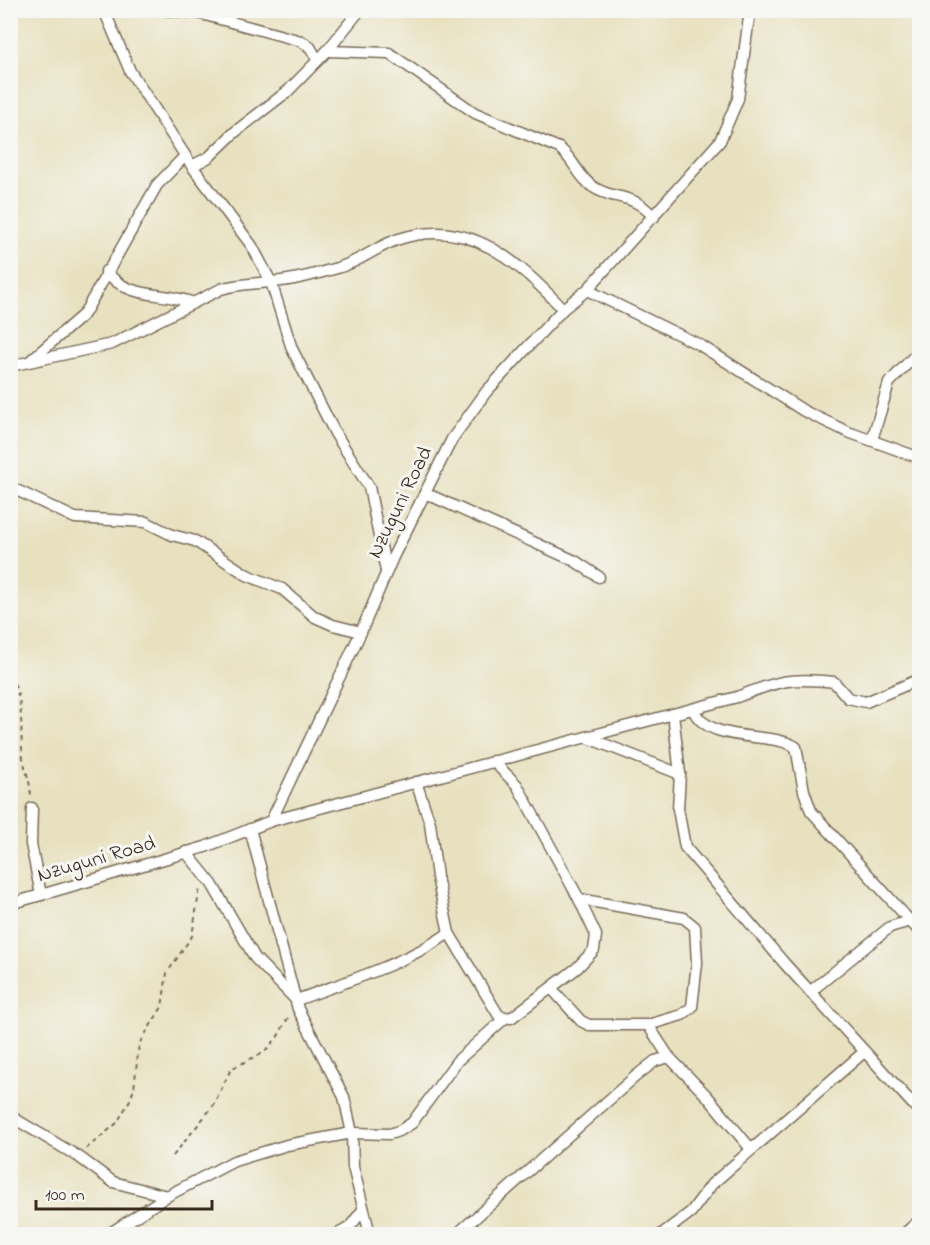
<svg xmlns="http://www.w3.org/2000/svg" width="930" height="1245" font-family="'Indie Flower',sans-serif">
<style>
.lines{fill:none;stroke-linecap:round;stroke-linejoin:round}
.minor-casing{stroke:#786a57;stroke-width:13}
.path{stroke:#786a57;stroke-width:2;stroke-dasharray:4.5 4.5;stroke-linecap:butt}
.minor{stroke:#fff;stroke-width:10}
.labels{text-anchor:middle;stroke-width:6;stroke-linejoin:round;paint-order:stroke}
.street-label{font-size:21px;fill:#3b2a1e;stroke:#f6f6f2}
</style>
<rect width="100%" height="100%" fill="#f6f6f2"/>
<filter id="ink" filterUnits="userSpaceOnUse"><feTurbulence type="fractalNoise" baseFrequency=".0167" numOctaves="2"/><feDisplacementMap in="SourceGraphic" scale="12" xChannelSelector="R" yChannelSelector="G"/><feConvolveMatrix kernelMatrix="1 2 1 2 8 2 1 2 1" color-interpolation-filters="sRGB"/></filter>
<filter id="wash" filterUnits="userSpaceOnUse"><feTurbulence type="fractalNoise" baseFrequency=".008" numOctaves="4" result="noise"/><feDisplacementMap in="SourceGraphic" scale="24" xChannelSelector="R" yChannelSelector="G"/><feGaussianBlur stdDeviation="1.35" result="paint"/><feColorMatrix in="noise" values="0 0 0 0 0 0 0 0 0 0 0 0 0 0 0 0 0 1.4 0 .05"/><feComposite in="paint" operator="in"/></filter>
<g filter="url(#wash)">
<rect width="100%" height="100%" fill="#e8e1c0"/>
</g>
<g filter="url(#ink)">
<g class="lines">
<defs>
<g id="minor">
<path d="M104 10 130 71 192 166 252 246 271 282 292 349 335 433 369 487 386 571"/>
<path d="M164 10 198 13 301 41 310 47 317 59"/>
<path d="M327 51 389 53 475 113 559 148C574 159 578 177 593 187 616 202 629 190 654 217"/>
<path d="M192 166 209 157 235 132 288 91 327 51 360 10"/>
<path d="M106 271C128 300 161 291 191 302"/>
<path d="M587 290 700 345 804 411 848 432 920 458"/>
<path d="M30 361 84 314 157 185 185 156"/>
<path d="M10 366 112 344 221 289C238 284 253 284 270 282 292 281 316 274 337 268 360 262 377 246 399 239 470 216 518 262 563 309"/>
<path d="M872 440 889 383 920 350"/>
<path d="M10 487 75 518 146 522 172 535 195 541 247 575 282 589 315 617 333 625 361 632"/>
<path d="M425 493 575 561 599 577"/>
<path d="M693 709C708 745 773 731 796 747L804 791 811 811 920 932"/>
<path d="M673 714 680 774"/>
<path d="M586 737 680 774 678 809 685 847 785 964 920 1112"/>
<path d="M32 808 31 844 41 895"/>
<path d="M271 821 361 632 393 557 452 439 486 392 563 309 587 290 720 141 738 99 750 10"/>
<path d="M250 829 298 1009 344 1097 352 1133 353 1167 370 1234"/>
<path d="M186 852 212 884 255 958 296 1000"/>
<path d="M579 899 684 918 695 927 697 963 692 1007 682 1015 648 1025"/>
<path d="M10 904 205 847 271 821 737 697C778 681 789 677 834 682L848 698 866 702 920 679"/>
<path d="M449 933 499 1016 511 1018 577 968 594 950 596 935 579 899 517 785 493 761"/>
<path d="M552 989 581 1021 589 1025H648L669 1057"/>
<path d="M811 991 890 927 910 921"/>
<path d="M297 1000C347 981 405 964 449 933L437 877 430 823 416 782"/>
<path d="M10 1116 79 1157 113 1182 167 1196"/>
<path d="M109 1234 167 1196 234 1161 287 1145 352 1133 390 1134 401 1130 412 1123 457 1061 504 1019"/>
<path d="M338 1234 349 1228 362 1211"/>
<path d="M457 1234 636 1076 655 1061 669 1057 707 1096 751 1149"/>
<path d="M662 1234 691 1212 712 1184 864 1052"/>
<path d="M904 1234 920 1220"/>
</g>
</defs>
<use href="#minor" class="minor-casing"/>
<g class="path">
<path d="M10 676C26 701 19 731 23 758 26 773 31 783 31 799"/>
<path d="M86 1149 117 1123 130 1100 134 1089 139 1044 162 1007 167 973 192 936 200 887"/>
<path d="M173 1156 213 1106 231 1069 264 1052 277 1038 289 1016"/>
</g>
<use href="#minor" class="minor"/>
</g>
</g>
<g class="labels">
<g class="street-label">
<text transform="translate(399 502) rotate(-64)" y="7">Nzuguni Road</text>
<text transform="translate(96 858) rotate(-16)" y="7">Nzuguni Road</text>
</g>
</g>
<rect width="930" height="1245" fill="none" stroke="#f6f6f2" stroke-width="36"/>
<path d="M36 1200v9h176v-9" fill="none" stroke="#3b2a1e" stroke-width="3"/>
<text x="45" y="1200" font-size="18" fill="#3b2a1e" stroke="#f6f6f2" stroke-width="4.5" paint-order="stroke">100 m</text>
</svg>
